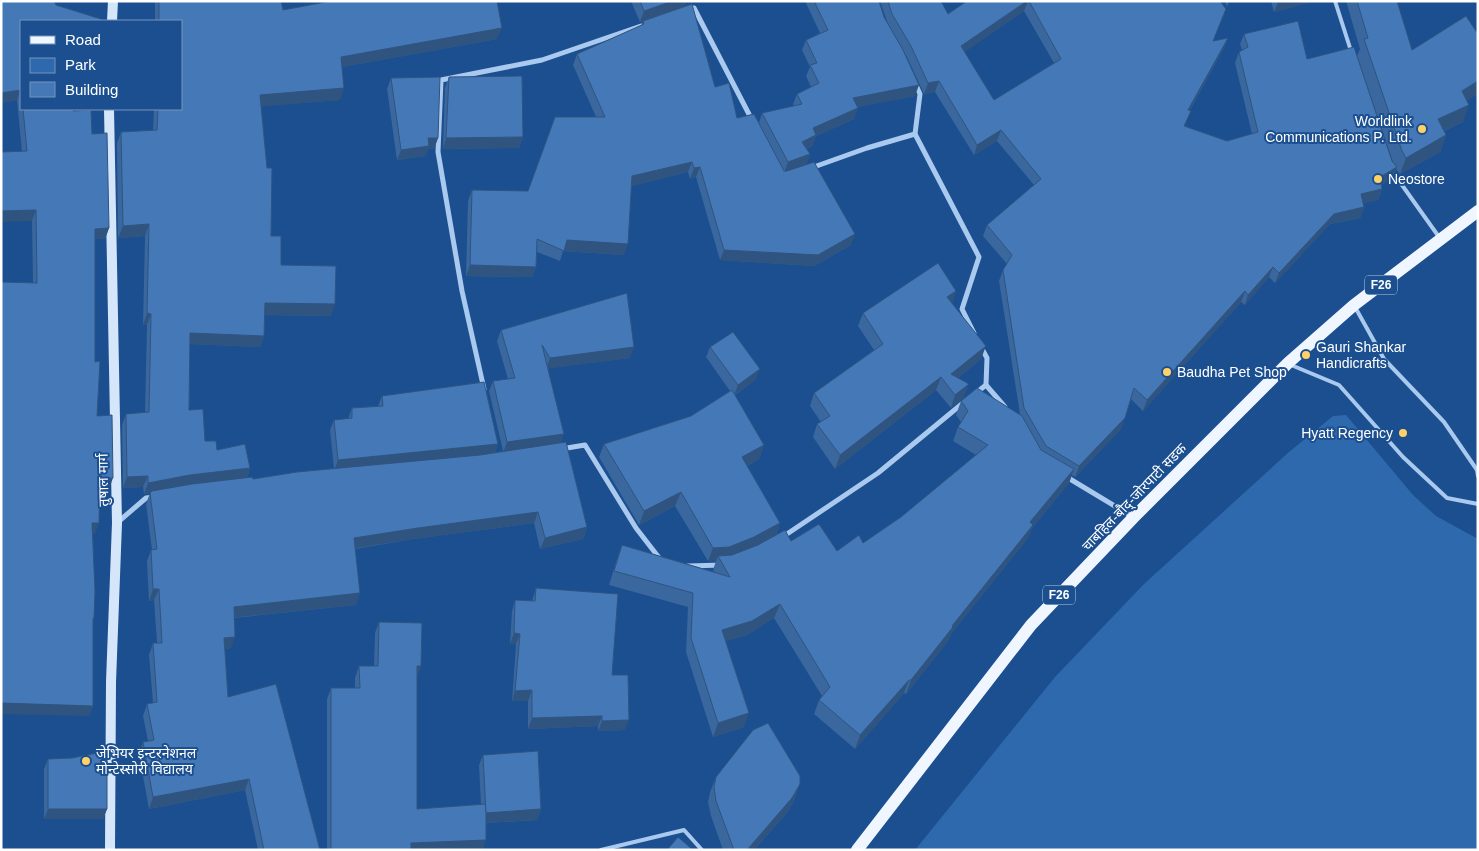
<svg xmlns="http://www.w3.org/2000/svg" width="1479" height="851" font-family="Arial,'Noto Sans Devanagari',sans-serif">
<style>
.green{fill:#2e69ad}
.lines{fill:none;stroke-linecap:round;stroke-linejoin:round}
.lane{stroke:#a9c9ee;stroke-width:4}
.street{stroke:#a9c9ee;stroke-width:5}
.secondary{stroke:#d6e6fa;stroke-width:10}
.primary{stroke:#f0f6ff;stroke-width:12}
.wall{fill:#3a679d;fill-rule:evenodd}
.shaded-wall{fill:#305480}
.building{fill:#4478b7;stroke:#305480}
.poi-dot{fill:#ffd166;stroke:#1b4f8f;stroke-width:2}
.labels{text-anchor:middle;stroke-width:4;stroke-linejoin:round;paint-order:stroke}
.shield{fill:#1b4f8f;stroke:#bbcadd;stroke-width:1}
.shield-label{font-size:12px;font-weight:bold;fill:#fff}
.poi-label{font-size:14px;fill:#fff;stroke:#1b4f8f;text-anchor:start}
.street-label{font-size:14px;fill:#fff;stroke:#1b4f8f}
</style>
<rect width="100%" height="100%" fill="#1b4f8f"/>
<path class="green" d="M1346 415 1413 495 1436 516 1478 539V850H915L1055 677 1144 584 1289 452 1333 416Z"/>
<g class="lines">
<g class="lane">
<path d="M1335 1 1351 51"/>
<path d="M1392 171 1439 237"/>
<path d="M1355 307 1384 359 1444 422 1477 470 1478 476"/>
<path d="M1291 365 1339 385 1403 457 1447 498 1478 504"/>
<path d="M601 850 684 830 702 850"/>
</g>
<g class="street">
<path d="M687 10 694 8 752 120"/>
<path d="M915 83 920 94 915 134 979 257 962 309 974 333"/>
<path d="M811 168 867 148 915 134"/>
<path d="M981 347 987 358 986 385 1005 407"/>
<path d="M484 389 462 291 438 152 441 80 542 60 641 26"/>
<path d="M976 393 986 385"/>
<path d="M561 449 585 445 636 528 660 559"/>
<path d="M1065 476 1133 517"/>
<path d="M118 522 146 498 153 497"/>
<path d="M781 538 878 473 963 403"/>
<path d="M688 566 722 565"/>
</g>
<g class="secondary">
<path d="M112 21 113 1"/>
<path d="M109 109 117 523 111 682 110 850"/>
</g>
<path class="primary" d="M857 850 1031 625 1133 518 1288 363 1354 305 1478 211"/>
</g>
<g class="wall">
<path d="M1 1 21 21V109H73V111L92 134 109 228 105 239H95V362L97 416 109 489 99 490 95 534H93L94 618 93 622V706L89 716 33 283 32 221 22 152 17 100 1 103Z"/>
<path d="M155 1H281L283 10 497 39 342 67 340 100 261 106 271 236 281 265 331 316 265 315 264 336 260 347 190 344 189 410 205 441 217 450 250 468 247 478 253 479 334 469 330 430 334 420 348 419 352 408 378 406 382 396 495 453 503 451 489 391 493 381 508 379 497 341 501 330 630 358 548 368 560 443 587 527 583 539 540 549 534 523 413 539 355 549 356 605 234 618 231 648 225 649 228 697 320 850H258L245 790 149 809 139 754 143 742 148 741 143 716 147 704 153 703 149 655 153 643H157L154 600 149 601 147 561 151 550H152L146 504 150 493 144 494 143 487 123 488 122 425 126 414 145 413 147 325H143L145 236 118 238 117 143 121 132 153 130 154 109H181V21H155Z"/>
<path d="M631 1H687L685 6 715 87 737 118 759 123 762 113 794 106 793 104 797 94 811 87 806 76 810 67 802 50 806 40 820 33 805 1H879L884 17 915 96 857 107 854 119 816 136 812 146 806 149 810 154 806 165 851 245 814 266 720 260 696 177 690 179 688 172 631 186 624 255 563 251 560 261 537 252 536 267 532 277 466 276 468 201 472 190 528 191 596 117 573 65 577 54 641 26 643 21 640 22Z"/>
<path d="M880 1H941L948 14 967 1H1220L1214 41 1228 38 1224 48 1190 110 1185 126 1227 141 1252 134 1235 63 1239 52 1242 50 1240 44 1244 34 1307 59 1393 162 1357 56 1360 49 1346 1H1397L1412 50 1467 101 1463 122 1444 131 1446 135 1440 152 1400 174 1396 169 1393 178 1381 185 1382 189 1378 200 1363 203 1364 207 1360 218 1330 224 1275 283 1269 277 1245 305 1241 302 1143 411 1131 399 1121 429 1075 477 1072 475 1069 483 1032 528 1028 538 950 635 948 641 906 694 904 693 855 749 814 714 819 700 822 696 774 618 747 635 726 641 744 727 713 737 686 652 688 607 609 585 617 559 622 545 715 572 713 570 716 561H708L675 506 639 525 599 457 604 444 691 416 730 391 706 357 710 347 756 379 735 395 764 445 759 459 747 466 780 523 776 535 791 541 837 551 863 543 901 517 976 455 953 441 958 427 961 422 956 415 961 401 1020 414 999 281 1003 270 1007 264 983 236 987 225 1034 185 997 141 974 155 935 92 924 94 907 57 888 24ZM1024 11 1054 63 994 100 964 52Z"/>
<path d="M1225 1H1229L1227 7Z"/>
<path d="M1271 1H1312L1311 2 1274 12Z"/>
<path d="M449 77 523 137 519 148 443 149 445 88Z"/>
<path d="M391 78 438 138 434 149H428L425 156 397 160 387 89Z"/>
<path d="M956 291 952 303 981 359 958 378 964 397 951 408 936 390 835 469 813 437 817 424 821 422 810 406 814 393 874 350 858 326 863 313Z"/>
<path d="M536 588 612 675 625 730 598 731V726L528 729V701H512L516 644H510L512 611 515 600 532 601Z"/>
<path d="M379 622 421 666 417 676V809L481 805 479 765 483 755 541 809 537 820 486 823 483 850H327V699L331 688H355V678L359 666H374L375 633Z"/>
<path d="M48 759 107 809 103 819H44V769Z"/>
<path d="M716 777 795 799 786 814 754 850H723L711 816 708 802 710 792Z"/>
</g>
<g class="shaded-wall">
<path d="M673 1H687L685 6 640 22 644 11Z"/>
<path d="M1027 1H1028L1024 11 957 57 961 46Z"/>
<path d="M1279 1H1312L1311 2 1274 12 1278 2Z"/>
<path d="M502 28 497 39 337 68 341 57Z"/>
<path d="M1228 38 1224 48 1184 120 1188 110Z"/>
<path d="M939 81 935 92 924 94 928 83Z"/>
<path d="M1478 81V94L1455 108 1462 91Z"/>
<path d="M919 85 915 96 849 109 853 98Z"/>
<path d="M344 88 340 100 256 107 260 95Z"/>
<path d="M21 90 17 100 1 103V93Z"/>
<path d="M1469 105 1463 122 1432 136 1438 119Z"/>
<path d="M858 108 854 119 816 136 812 146 798 152 802 142 813 128Z"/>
<path d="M1001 130 997 141 974 155 977 145Z"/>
<path d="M1446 135 1440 152 1400 174 1406 158Z"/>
<path d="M523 137 519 148 443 149 446 138Z"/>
<path d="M428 138H438L434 149H428L425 156 397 160 401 150Z"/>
<path d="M810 154 806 165 784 173 788 162Z"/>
<path d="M692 162 688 172 628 187 632 176Z"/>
<path d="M700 167 696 177 690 179 694 168Z"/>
<path d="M1397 167 1393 178 1376 188 1380 177Z"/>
<path d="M1382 189 1378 200 1357 205 1361 194Z"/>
<path d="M1364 207 1360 218 1330 224 1275 283 1279 273 1334 214Z"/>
<path d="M36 210 32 221 1 222V211Z"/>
<path d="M149 224 145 236 118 238 123 226Z"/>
<path d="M109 228 105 239H91L95 229Z"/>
<path d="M855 234 851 245 814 266 720 260 724 250Z"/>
<path d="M567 240 628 244 624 255 563 251Z"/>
<path d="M470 265 536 267 532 277 466 276Z"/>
<path d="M1273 267 1269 277 1245 305 1248 295Z"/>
<path d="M956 291 952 304 947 297Z"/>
<path d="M1245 291 1241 302 1143 411 1147 400Z"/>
<path d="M265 303 335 304 331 316 261 315Z"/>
<path d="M147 313 151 314 147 325H143Z"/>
<path d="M190 333 264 336 260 347 186 344Z"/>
<path d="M986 346 981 359 948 386 951 374Z"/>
<path d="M634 347 630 358 546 369 550 358Z"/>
<path d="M760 369 756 379 734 395 738 385Z"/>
<path d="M941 377 936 390 835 469 840 455Z"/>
<path d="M969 384 964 397 951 408 955 395Z"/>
<path d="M1125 418 1121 429 1075 477 1079 466Z"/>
<path d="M564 434 560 444 503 453 507 442Z"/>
<path d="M498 444 495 455 334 471 338 460Z"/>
<path d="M764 445 759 459 737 471 742 457Z"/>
<path d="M250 468 246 480 186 487 144 494 148 483 190 475Z"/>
<path d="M1074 469 1069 483 1032 528 1028 538 950 635 948 641 906 694 911 680 1030 522Z"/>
<path d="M148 476 143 487 123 488 127 477Z"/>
<path d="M113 478 109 489 96 490 100 479Z"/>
<path d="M681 492 675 506 639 525 644 511Z"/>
<path d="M538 512 534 523 413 539 350 549 354 538 418 528Z"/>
<path d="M92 523H99L95 534H88Z"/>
<path d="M780 523 775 537 724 561 718 556 716 561H708L713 548Z"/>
<path d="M587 527 583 539 540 549 545 538Z"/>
<path d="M153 589H159L154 600 149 601Z"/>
<path d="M360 593 356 605 230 618 234 607Z"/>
<path d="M780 604 774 618 747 635 717 644 722 630Z"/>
<path d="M514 633 520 634 516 644H510Z"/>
<path d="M235 637 231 648 220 650 224 638Z"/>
<path d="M417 666H421L417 678Z"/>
<path d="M909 680 904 693 855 749 860 735Z"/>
<path d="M532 690 528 701H512L515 691Z"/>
<path d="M1 703 93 706 89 716 1 714Z"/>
<path d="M749 713 744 727 713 737 718 723Z"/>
<path d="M602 716 598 726 528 729 532 718Z"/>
<path d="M629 720 625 730 598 731 602 721Z"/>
<path d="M249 779 245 790 149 809 153 797Z"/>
<path d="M800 784 795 799 786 814 754 850H747Z"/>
<path d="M48 809H107L103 819H44Z"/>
<path d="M541 809 537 820 482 823 486 813Z"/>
<path d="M486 840 483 850H409L411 843Z"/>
</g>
<g class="building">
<path d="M1 1H54L56 5 101 19 100 21H21V92V90L1 93Z"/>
<path d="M159 1H281L283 10 331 1H497L502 28 341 57 344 88 260 95 267 168H272L271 236H281V265L336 266 335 304 265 303 264 336 190 333 189 410 203 409 205 441H216L217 450 245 444 250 468 190 475 148 483V476L127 477 126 414 149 412 151 314 147 313 149 224 123 226 121 132 157 130 158 109H181V21H159Z"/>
<path d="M640 1H673L644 11Z"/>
<path d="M814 1H879L884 17 903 50 919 85 853 98 858 108 813 128 816 135 802 142 810 154 788 162 762 113 802 104 797 94 819 83 810 65 817 63 806 40 828 30Z"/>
<path d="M888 1H941L948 14 967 1H1027L961 46 994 100 1061 59 1029 1H1220L1226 9 1213 41 1228 38 1188 110 1191 111 1184 126 1227 141 1258 132 1239 52 1248 47 1244 34 1298 21 1307 59 1354 47 1392 161 1397 167 1380 177 1382 189 1361 194 1364 207 1334 214 1279 273 1273 267 1248 295 1245 291 1147 400 1134 388 1125 418 1079 466 1046 446 1024 408 1003 270 1012 255 987 225 1041 179 1001 130 977 145 939 81 928 83 911 46 892 14Z"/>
<path d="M1357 1H1397L1412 50 1466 16 1478 34V81L1462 91 1469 105 1438 119 1446 135 1406 158 1402 151 1364 39 1368 38Z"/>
<path d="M692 4 715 87 729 83 737 118 754 114 784 171H787L814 162 855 234 818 255 724 250 700 167 694 168 692 162 632 176 628 244 567 240 564 251 537 239 536 267 470 265 472 190 528 191 555 117H605L577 54 644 24 643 21Z"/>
<path d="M522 76 523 137 446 138 449 77Z"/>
<path d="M440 77 438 138H428L429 146 401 150 391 78Z"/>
<path d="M23 109H73V111L91 110 92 134 107 133 109 228 95 229V362L100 361 97 416 112 415 113 478 100 479 99 523H92L95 591 94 618H93V706L1 703V282L37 283 36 210 1 211V152L27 151Z"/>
<path d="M938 263 956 291 947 297 986 346 951 374 969 384 955 395 941 377 840 455 817 424 830 416 814 393 883 344 863 313Z"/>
<path d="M627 293 634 347 550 358 542 345 564 434 507 442 493 381 515 378 501 330Z"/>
<path d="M733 332 760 369 738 385 710 347Z"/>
<path d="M484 382 498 444 338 460 334 420 352 418V408L383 406 382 396Z"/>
<path d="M977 388 1022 416 1041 450 1074 469 1030 522 1033 525 952 626 953 627 911 680H909L860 735 819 700 830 687 780 604 752 621 722 630 749 713 718 723 691 638 693 593 614 571 622 545 730 577 718 556 732 555 758 545 785 530 791 541 819 524 837 551 859 535 863 543 901 517 988 445 958 427 968 411 961 401Z"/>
<path d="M732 390 764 445 742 457 780 523 754 537 729 547 713 548 681 492 644 511 604 444 691 416Z"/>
<path d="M566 442 587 527 545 538 538 512 418 528 354 538 360 593 234 607 235 637 224 638 228 697 276 684 320 850H264L249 779 153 797 143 742 154 740 147 704 157 702 153 643H162L159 589H153L151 550 157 549 150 493 152 491 192 484 252 477 253 479 297 472 480 455Z"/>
<path d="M536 588 618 594 612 675H628L629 720 602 721V716L532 718V690L515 691 520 634 514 633 515 600 535 601Z"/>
<path d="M379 622 422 623 421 666H417V809L486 804V840L411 843V850H331V688H360L359 666H378Z"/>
<path d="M768 723 800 776V784L792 798 747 850H734L716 801 714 787 716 777 753 730Z"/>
<path d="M107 751V809H48V759L72 758Z"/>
<path d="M538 751 541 809 486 813 483 755Z"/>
<path d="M678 837 693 850H667Z"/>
</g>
<g class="poi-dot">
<circle cx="1422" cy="129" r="5"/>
<circle cx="1378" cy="179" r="5"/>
<circle cx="1306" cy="355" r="5"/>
<circle cx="1167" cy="372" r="5"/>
<circle cx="1403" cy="433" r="5"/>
<circle cx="86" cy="761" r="5"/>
</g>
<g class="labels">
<g class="shield">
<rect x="1365" y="275.5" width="32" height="19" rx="4"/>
<rect x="1043" y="585.5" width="32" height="19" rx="4"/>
</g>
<g class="shield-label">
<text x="1381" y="289">F26</text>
<text x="1059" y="599">F26</text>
</g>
<g class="poi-label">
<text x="1412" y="126" text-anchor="end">Worldlink<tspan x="1412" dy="16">Communications P. Ltd.</tspan></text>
<text x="1388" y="184">Neostore</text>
<text x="1316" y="352">Gauri Shankar<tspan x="1316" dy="16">Handicrafts</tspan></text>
<text x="1177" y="377">Baudha Pet Shop</text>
<text x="1393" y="438" text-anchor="end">Hyatt Regency</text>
<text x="96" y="758">जेभियर इन्टरनेशनल<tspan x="96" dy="16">मोन्टेस्सोरी विद्यालय</tspan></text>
</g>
<g class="street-label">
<text transform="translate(103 480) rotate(-91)" y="5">तुषाल मार्ग</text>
<text transform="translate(1134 497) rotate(-46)" y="5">चाबहिल-बौद्-जोरपाटी सडक</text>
</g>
</g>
<rect width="1479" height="851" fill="none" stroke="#ffffff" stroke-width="5"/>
<rect x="20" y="20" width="162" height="90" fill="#1b4f8f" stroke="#7695bc"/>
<rect x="30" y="36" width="25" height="8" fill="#f0f6ff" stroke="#7695bc"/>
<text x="65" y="45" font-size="15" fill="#ffffff">Road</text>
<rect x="30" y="58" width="25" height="15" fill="#2e69ad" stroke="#7695bc"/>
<text x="65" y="70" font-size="15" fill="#ffffff">Park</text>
<rect x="30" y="82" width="25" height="15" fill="#4478b7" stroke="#7695bc"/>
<text x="65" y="95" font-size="15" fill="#ffffff">Building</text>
</svg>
